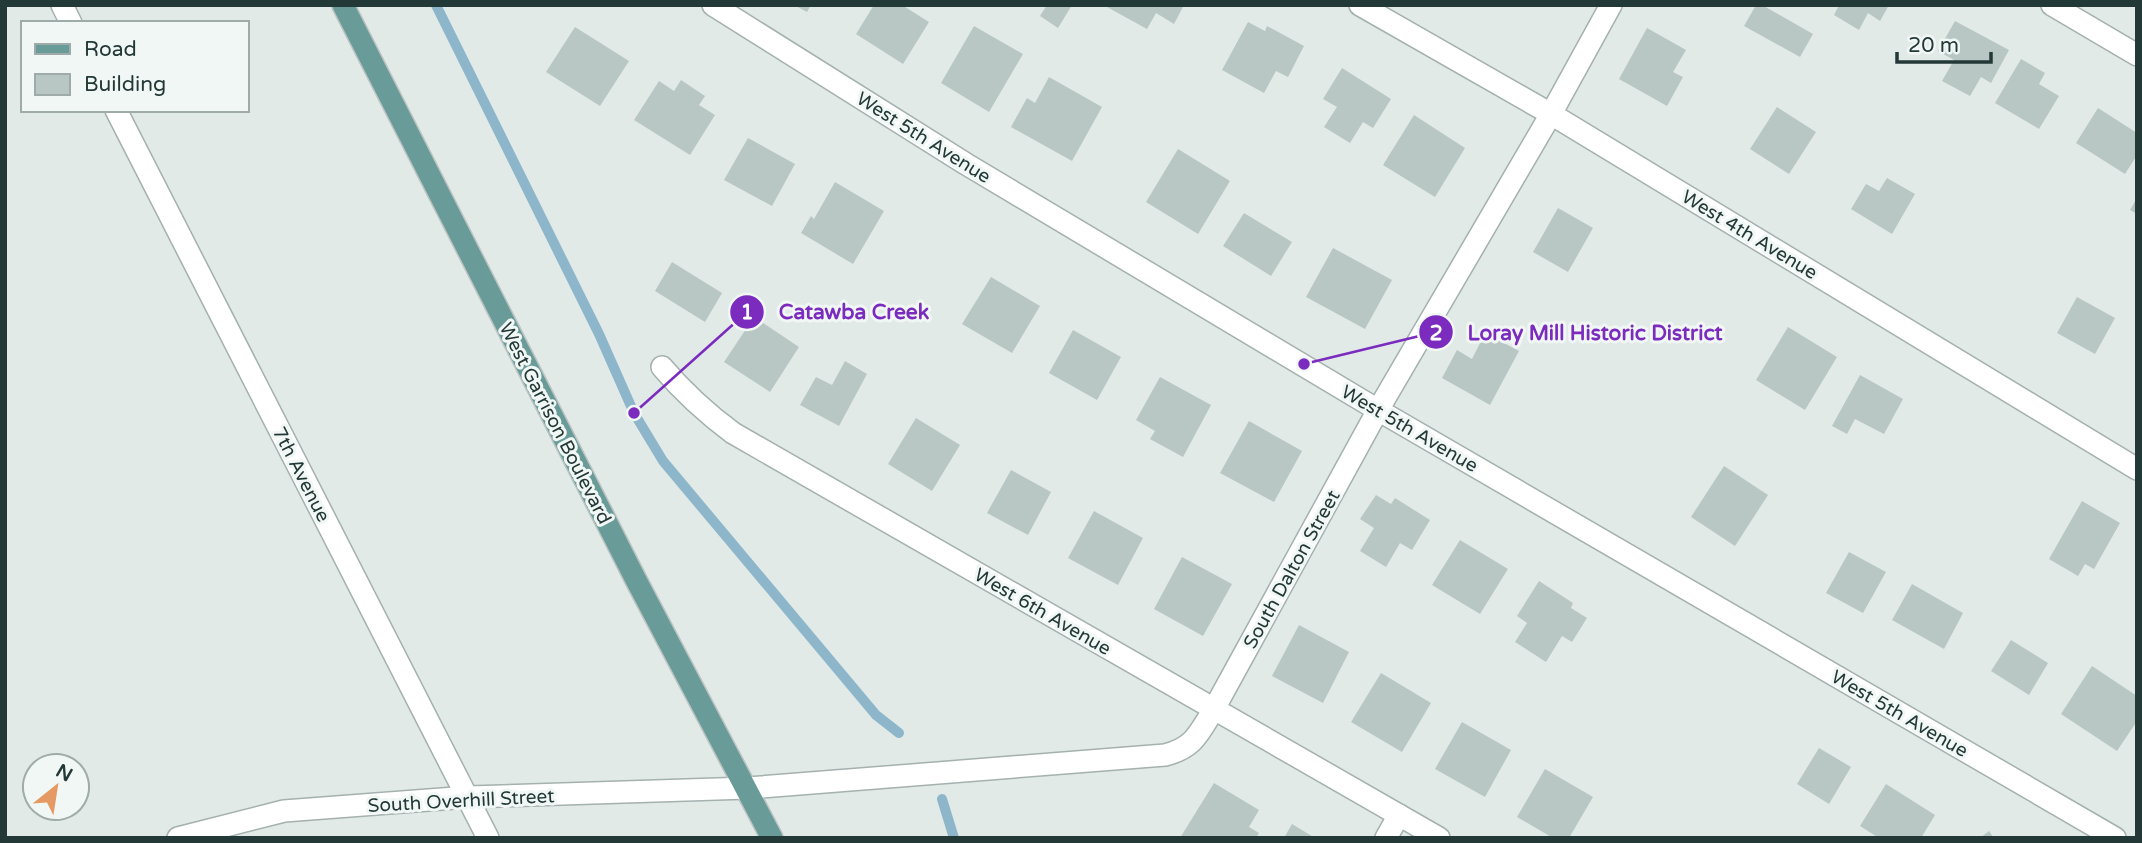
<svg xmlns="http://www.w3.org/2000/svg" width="2142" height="843" font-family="'Varela Round',sans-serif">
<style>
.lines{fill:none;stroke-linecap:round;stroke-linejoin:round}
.stream{stroke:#8db6cb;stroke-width:10}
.building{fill:#b9c7c4}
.minor-casing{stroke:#a4b1af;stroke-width:24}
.major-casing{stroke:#bdc4c3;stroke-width:24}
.minor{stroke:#fff;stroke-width:21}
.major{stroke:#699c98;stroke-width:21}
.labels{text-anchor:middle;stroke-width:6;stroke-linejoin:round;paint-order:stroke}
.street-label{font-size:19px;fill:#233937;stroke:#f1f7f5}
.leader{fill:none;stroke:#7b2cbf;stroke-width:2.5}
.callout-dot{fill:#7b2cbf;stroke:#f1f7f5;stroke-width:2.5}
.mark-label{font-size:21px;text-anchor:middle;font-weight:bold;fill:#fff}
.callout-label{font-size:21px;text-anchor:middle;font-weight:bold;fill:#7b2cbf;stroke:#f1f7f5;stroke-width:6;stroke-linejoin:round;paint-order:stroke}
</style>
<rect width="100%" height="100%" fill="#e1eae7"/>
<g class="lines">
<g class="stream">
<path d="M436 5 599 334 634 413 663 461 876 715 899 733"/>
<path d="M942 799 954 838"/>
</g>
</g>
<g class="building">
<path d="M794 5H811L807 12Z"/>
<path d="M874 5H902L929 22 903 64 856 34Z"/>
<path d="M1047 5H1072L1058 28 1040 16Z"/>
<path d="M1108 5H1184L1174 24 1156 13 1147 29 1107 7Z"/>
<path d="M1756 5H1762L1813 34 1800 57 1744 26Z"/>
<path d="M1839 5H1889L1880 21 1868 13 1859 30 1834 15Z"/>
<path d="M1955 21 2009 50 1991 83 1981 77 1970 96 1942 81 1954 60 1938 51Z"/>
<path d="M1248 22 1265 31 1267 26 1304 46 1288 77 1276 71 1264 93 1222 70Z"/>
<path d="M974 26 1023 54 989 112 941 83Z"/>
<path d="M575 27 629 61 600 106 546 72Z"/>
<path d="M1647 28 1686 50 1673 72 1683 77 1667 106 1619 79Z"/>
<path d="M2021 59 2045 73 2039 84 2059 96 2039 129 1995 103Z"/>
<path d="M1342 68 1391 99 1373 128 1363 122 1350 143 1324 127 1337 107 1323 99Z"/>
<path d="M1049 77 1102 107 1072 161 1011 127 1027 98 1035 103Z"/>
<path d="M681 80 705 96 699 105 715 115 690 155 634 120 659 81 674 91Z"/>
<path d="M1777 107 1816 132 1789 174 1750 149Z"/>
<path d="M2098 108 2137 133V155L2125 174 2076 143Z"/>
<path d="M1414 115 1465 148 1435 197 1383 165Z"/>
<path d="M748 138 795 164 772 206 724 180Z"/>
<path d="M1178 149 1230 181 1198 234 1146 202Z"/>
<path d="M1887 178 1915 194 1892 234 1851 209 1866 184 1879 191Z"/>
<path d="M835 182 884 211 853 264 801 233 811 216 814 219Z"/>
<path d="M2137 198V214L2130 210Z"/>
<path d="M1558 208 1593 228 1568 272 1533 252Z"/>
<path d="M1244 213 1292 242 1271 276 1223 246Z"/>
<path d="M1333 248 1392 280 1365 329 1306 297Z"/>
<path d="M672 262 722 293 705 322 655 291Z"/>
<path d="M991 277 1040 306 1012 353 962 324Z"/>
<path d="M2077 297 2115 318 2095 354 2057 333Z"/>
<path d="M754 317 799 347 770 392 724 362Z"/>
<path d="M1788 327 1837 357 1805 410 1756 380Z"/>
<path d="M1073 330 1121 357 1097 400 1049 373Z"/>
<path d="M1485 333 1519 351 1490 405 1442 378 1457 350 1472 359Z"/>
<path d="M845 361 867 374 839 426 800 405 816 377 832 385Z"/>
<path d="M1860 375 1903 399 1884 434 1855 419 1847 434 1832 426Z"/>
<path d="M1160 377 1211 405 1183 457 1150 439 1155 431 1136 420Z"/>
<path d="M916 418 960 445 932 491 888 464Z"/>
<path d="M1249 421 1302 451 1274 502 1220 473Z"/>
<path d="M1724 466 1768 495 1735 546 1691 517Z"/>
<path d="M1011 470 1051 492 1028 535 987 513Z"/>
<path d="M1376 495 1391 504 1395 498 1430 520 1412 550 1400 543 1386 567 1360 551 1374 528 1360 519Z"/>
<path d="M2082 501 2120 523 2094 569 2085 564 2078 576 2049 559Z"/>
<path d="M1094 511 1143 538 1118 585 1068 558Z"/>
<path d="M1460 540 1508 569 1480 614 1432 585Z"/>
<path d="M1849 552 1886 572 1863 613 1826 593Z"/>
<path d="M1182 557 1232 584 1203 636 1154 609Z"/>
<path d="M1539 581 1573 603 1571 608 1587 618 1572 642 1562 636 1546 662 1515 642 1527 623 1517 616Z"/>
<path d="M1912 584 1963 613 1944 649 1892 620Z"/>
<path d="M1299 625 1349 652 1323 703 1272 676Z"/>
<path d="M2011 640 2048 663 2029 695 1991 671Z"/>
<path d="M2092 666 2137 696V721L2117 751 2061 714Z"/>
<path d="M1381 673 1431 703 1402 752 1351 722Z"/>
<path d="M1462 722 1511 750 1485 797 1435 769Z"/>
<path d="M1819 748 1851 767 1829 804 1797 784Z"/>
<path d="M1545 769 1593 797 1569 838H1553L1517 817Z"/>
<path d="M1214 783 1259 810 1249 827 1259 833 1256 838H1180Z"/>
<path d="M1886 784 1935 815 1921 838H1879L1860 826Z"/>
<path d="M1292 824 1315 838H1284Z"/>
<path d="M1989 831 1994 838H1980Z"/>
</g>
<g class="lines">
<defs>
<g id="minor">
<path d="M62 5 71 23"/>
<path d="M713 5 966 164 1378 410 2115 838"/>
<path d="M1360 5 1551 114 2137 469"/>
<path d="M2052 5 2137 55"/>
<path d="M116 110 488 838"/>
<path d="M662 367C684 393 706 413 733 433L1439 838"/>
<path d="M178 838 284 811 468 797 748 788 1165 755C1194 748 1199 733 1214 709L1378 410 1551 114 1611 5"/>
<path d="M1386 838 1399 815"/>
</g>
<path id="major" d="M343 5 636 580 772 838"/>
</defs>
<use href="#minor" class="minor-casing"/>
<use href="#major" class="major-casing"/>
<use href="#minor" class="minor"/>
<use href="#major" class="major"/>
</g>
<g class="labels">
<g class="street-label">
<text transform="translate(924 137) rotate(32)" y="7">West 5th Avenue</text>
<text transform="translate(1750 234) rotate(31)" y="7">West 4th Avenue</text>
<text transform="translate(556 423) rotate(63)" y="7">West Garrison Boulevard</text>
<text transform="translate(1410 428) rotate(30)" y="7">West 5th Avenue</text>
<text transform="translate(302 474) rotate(63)" y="7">7th Avenue</text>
<text transform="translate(1291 569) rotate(-61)" y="7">South Dalton Street</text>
<text transform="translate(1043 611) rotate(30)" y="7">West 6th Avenue</text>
<text transform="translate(1900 713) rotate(30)" y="7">West 5th Avenue</text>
<text transform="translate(461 800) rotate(-3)" y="7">South Overhill Street</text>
</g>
</g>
<path class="leader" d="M634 413L747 312M1304 364L1436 332"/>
<g class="callout-dot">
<circle cx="634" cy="413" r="7"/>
<circle cx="1304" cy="364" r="7"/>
<circle cx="747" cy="312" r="18"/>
<circle cx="1436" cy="332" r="18"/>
</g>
<g class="mark-label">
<text x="747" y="319">1</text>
<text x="1436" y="340">2</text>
</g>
<g class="callout-label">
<text x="854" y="319">Catawba Creek</text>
<text x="1595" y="340">Loray Mill Historic District</text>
</g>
<rect width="2142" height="843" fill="none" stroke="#233937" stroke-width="14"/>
<rect x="21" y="21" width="228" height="91" fill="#f1f7f5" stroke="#9faba9" stroke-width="2"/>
<rect x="35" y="44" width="35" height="10" fill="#699c98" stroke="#9faba9" stroke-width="2"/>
<text x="84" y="56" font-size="21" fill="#233937">Road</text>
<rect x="35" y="74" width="35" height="21" fill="#b9c7c4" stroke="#9faba9" stroke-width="2"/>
<text x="84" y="91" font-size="21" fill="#233937">Building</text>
<g transform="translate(56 787) rotate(30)"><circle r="33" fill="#f1f7f5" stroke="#9faba9" stroke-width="2"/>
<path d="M0-5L12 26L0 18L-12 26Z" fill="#e69a63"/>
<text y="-10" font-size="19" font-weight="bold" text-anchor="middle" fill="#233937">N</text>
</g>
<path d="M1897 52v10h94v-10" fill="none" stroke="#233937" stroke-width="3.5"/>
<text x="1908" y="52" font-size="21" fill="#233937" stroke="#f1f7f5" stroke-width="5" paint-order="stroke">20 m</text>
</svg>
